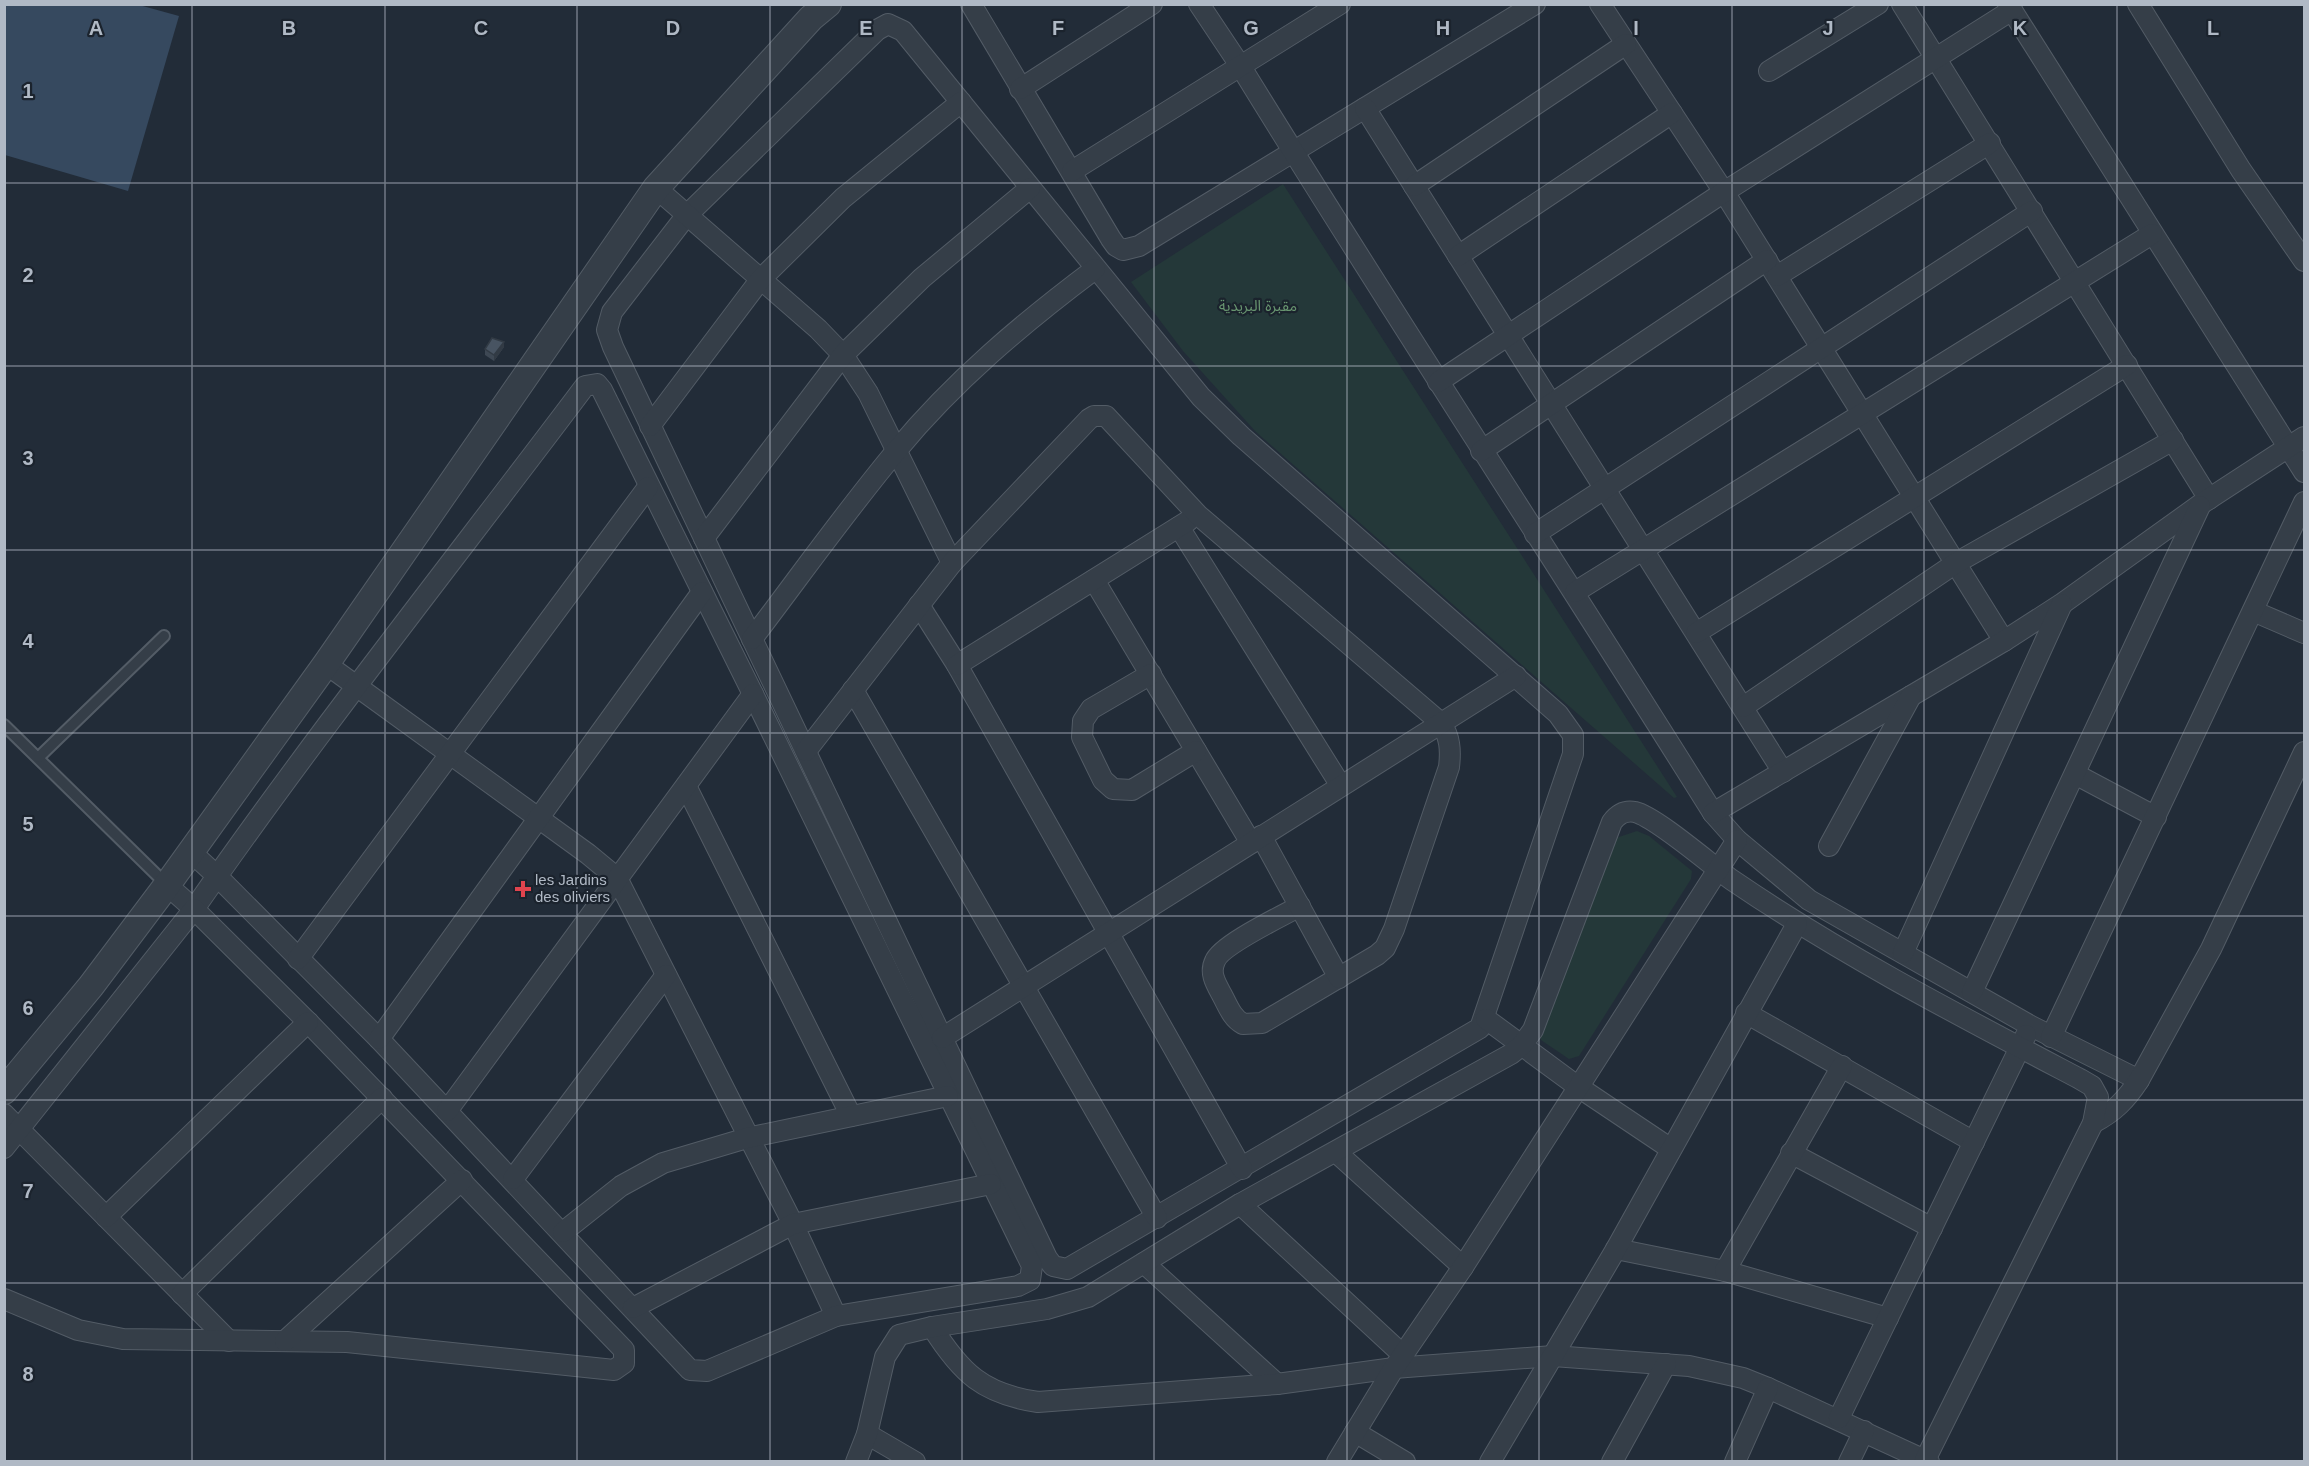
<svg xmlns="http://www.w3.org/2000/svg" width="2309" height="1466" font-family="Arial,'Noto Sans Arabic',sans-serif">
<style>
.green{fill:#243839}
.water{fill:#36495f}
.lines{fill:none;stroke-linecap:round;stroke-linejoin:round}
.service-casing{stroke:#535c66;stroke-width:14}
.minor-casing{stroke:#535c66;stroke-width:22}
.tertiary-casing{stroke:#535c66;stroke-width:28}
.service{stroke:#353e48;stroke-width:10}
.minor{stroke:#353e48;stroke-width:20}
.tertiary{stroke:#353e48;stroke-width:26}
.wall{fill:#3e4854}
.shaded-wall{fill:#323b45}
.building{fill:#485462;stroke:#323b45;stroke-width:1.5}
.grid{fill:none;stroke:#b0b9c5;stroke-width:1.5;stroke-opacity:0.55}
.health-dot{fill:#e0444e;stroke:#1b232d;stroke-width:2}
.labels{text-anchor:middle;stroke-width:4.5;stroke-linejoin:round;paint-order:stroke}
.park-label{font-size:15px;fill:#689570;stroke:#1b232d}
.poi-label{font-size:15px;fill:#b0b9c5;stroke:#1b232d;text-anchor:start}
.grid-label{font-size:20px;text-anchor:middle;font-weight:bold;fill:#b0b9c5;stroke:#1b232d;stroke-width:4.5;stroke-linejoin:round;paint-order:stroke}
</style>
<rect width="100%" height="100%" fill="#222c38"/>
<g class="green">
<path d="M1283 184 1677 797 1674 798 1256 432 1183 351 1131 282Z"/>
<path d="M1637 831 1649 836 1692 871 1691 879 1579 1056 1569 1059 1541 1040 1540 1031 1616 838Z"/>
</g>
<path class="water" d="M4 5H139L179 16 128 191 5 155Z"/>
<g class="lines">
<defs>
<g id="service">
<path d="M4 725 167 885"/>
<path d="M39 757 164 636"/>
</g>
<g id="minor">
<path d="M971 4 1111 239 1116 246 1123 250 1139 246 1535 4"/>
<path d="M1199 4 1241 67C1395 318 1557 563 1713 813L1737 840 1809 900 2031 1026 2139 1080"/>
<path d="M1600 4 1724 192 2004 641"/>
<path d="M1902 4 2209 499"/>
<path d="M2008 4 2304 472"/>
<path d="M2138 4 2241 170 2304 261"/>
<path d="M888 24 903 31 1201 397 1241 436 1558 714 1573 735V754L1480 1028 1067 1269 1053 1266 1047 1258 613 347 607 330 612 312 686 216 877 30Z"/>
<path d="M1769 71 1878 4"/>
<path d="M1020 89 1152 4"/>
<path d="M1365 108 1783 772"/>
<path d="M1072 171 1340 4"/>
<path d="M1414 186 1626 44"/>
<path d="M656 188 818 329 843 355 868 393 952 563"/>
<path d="M1458 256 1672 113"/>
<path d="M1777 276 1990 143"/>
<path d="M1438 382 1724 192 2012 10"/>
<path d="M650 426 760 280 843 198 961 102"/>
<path d="M1481 451 1767 260"/>
<path d="M1179 527 1341 786"/>
<path d="M1535 534 2032 211"/>
<path d="M704 538 843 355 922 278 1030 188"/>
<path d="M1094 580 1251 843"/>
<path d="M1575 592 2152 234"/>
<path d="M919 605 957 665 1242 1169"/>
<path d="M2253 611 2304 633"/>
<path d="M1696 633 2127 365"/>
<path d="M752 639C800 576 846 511 897 450 954 381 1023 323 1095 269"/>
<path d="M326 664 588 854 617 878 793 1224 836 1316"/>
<path d="M957 665 1188 521"/>
<path d="M1151 674 1091 709 1083 721 1082 737 1103 780 1113 789 1132 790 1196 751"/>
<path d="M853 690 1157 1218"/>
<path d="M1743 707 1956 563 2173 440"/>
<path d="M806 751 952 563 1089 419 1094 416H1106L1198 515 1441 723C1450 737 1451 750 1449 767L1394 929 1385 948 1377 955 1262 1023 1243 1024C1232 1018 1228 1006 1222 995 1216 984 1209 973 1215 961 1221 945 1282 916 1300 906"/>
<path d="M2075 774 2156 817"/>
<path d="M686 786 851 1116"/>
<path d="M1713 813 2004 641 2063 603 2201 504 2304 437"/>
<path d="M1261 836 1339 978"/>
<path d="M1829 846 1911 696"/>
<path d="M167 885 194 909C318 731 454 560 585 386L597 384 602 390 753 694 1032 1266 1030 1280 1018 1286 836 1316 707 1371 690 1370 379 1039 217 876 190 851"/>
<path d="M1903 953 2062 604"/>
<path d="M298 959 648 487"/>
<path d="M1972 992 2200 506"/>
<path d="M1746 1013 1974 1142"/>
<path d="M1486 1019 1577 1086 1671 1149"/>
<path d="M2051 1037 2304 502"/>
<path d="M942 1038 1516 676"/>
<path d="M379 1039 702 592"/>
<path d="M447 1111 753 694"/>
<path d="M4 1114 229 1341"/>
<path d="M2093 1123C2114 1112 2126 1100 2139 1080L2211 949 2304 752"/>
<path d="M4 1148 194 909 308 1022 624 1350V1363L614 1370 347 1342 123 1339 78 1330 4 1299"/>
<path d="M1336 1152 1463 1267"/>
<path d="M1791 1153 1932 1228"/>
<path d="M513 1179 666 975"/>
<path d="M1240 1204 1403 1355"/>
<path d="M106 1217 308 1022"/>
<path d="M563 1232 621 1186 663 1163 747 1138 948 1096"/>
<path d="M1616 1249 1725 1271 1888 1318"/>
<path d="M1144 1263 1277 1384"/>
<path d="M1725 1271 1842 1066"/>
<path d="M182 1294 382 1098"/>
<path d="M633 1308 793 1224 991 1184"/>
<path d="M932 1327C961 1373 983 1394 1038 1402L1277 1384 1394 1368 1553 1356 1689 1366 1743 1378 1768 1388 1929 1462"/>
<path d="M285 1341 462 1180"/>
<path d="M1839 1418 2026 1035"/>
<path d="M1355 1432 1405 1462"/>
<path d="M867 1434 915 1462"/>
<path d="M856 1462 867 1434 885 1357 899 1335 932 1327 1047 1309 1088 1297 1240 1204 1511 1054 1522 1045 1533 1030 1612 822C1618 814 1625 810 1635 812 1656 817 1711 865 1732 880 1842 955 1962 1017 2080 1079L2092 1086 2098 1097 2093 1123 1925 1460"/>
<path d="M1337 1462 1394 1368 1463 1267 1737 840"/>
<path d="M1490 1462 1616 1249 1797 924"/>
<path d="M1612 1462 1666 1364"/>
<path d="M1735 1462 1768 1388"/>
<path d="M1849 1462 1864 1431"/>
</g>
<path id="tertiary" d="M4 1091 91 986 167 885 326 664 656 188 811 18 828 4"/>
</defs>
<use href="#service" class="service-casing"/>
<use href="#minor" class="minor-casing"/>
<use href="#tertiary" class="tertiary-casing"/>
<use href="#service" class="service"/>
<use href="#minor" class="minor"/>
<use href="#tertiary" class="tertiary"/>
</g>
<path class="wall" d="M504 347 494 361 485 355V349Z"/>
<path class="shaded-wall" d="M504 342V347L494 361V355Z"/>
<path class="building" d="M492 338 504 342 494 355 485 349Z"/>
<path class="grid" d="M192 4V1462M385 4V1462M577 4V1462M770 4V1462M962 4V1462M1154 4V1462M1347 4V1462M1539 4V1462M1732 4V1462M1924 4V1462M2117 4V1462M4 183H2304M4 366H2304M4 550H2304M4 733H2304M4 916H2304M4 1100H2304M4 1283H2304"/>
<path class="health-dot" d="M520 880h6v6h6v6h-6v6h-6v-6h-6v-6h6z"/>
<g class="labels">
<g class="park-label">
<text x="1258" y="311">مقبرة البريدية</text>
</g>
<g class="poi-label">
<text x="535" y="885">les Jardins<tspan x="535" dy="17">des oliviers</tspan></text>
</g>
</g>
<g class="grid-label">
<text x="96" y="35">A</text>
<text x="289" y="35">B</text>
<text x="481" y="35">C</text>
<text x="673" y="35">D</text>
<text x="866" y="35">E</text>
<text x="1058" y="35">F</text>
<text x="1251" y="35">G</text>
<text x="1443" y="35">H</text>
<text x="1636" y="35">I</text>
<text x="1828" y="35">J</text>
<text x="2020" y="35">K</text>
<text x="2213" y="35">L</text>
<text x="28" y="98">1</text>
<text x="28" y="282">2</text>
<text x="28" y="465">3</text>
<text x="28" y="648">4</text>
<text x="28" y="831">5</text>
<text x="28" y="1015">6</text>
<text x="28" y="1198">7</text>
<text x="28" y="1381">8</text>
</g>
<rect width="2309" height="1466" fill="none" stroke="#b0b9c5" stroke-width="12"/>
</svg>
